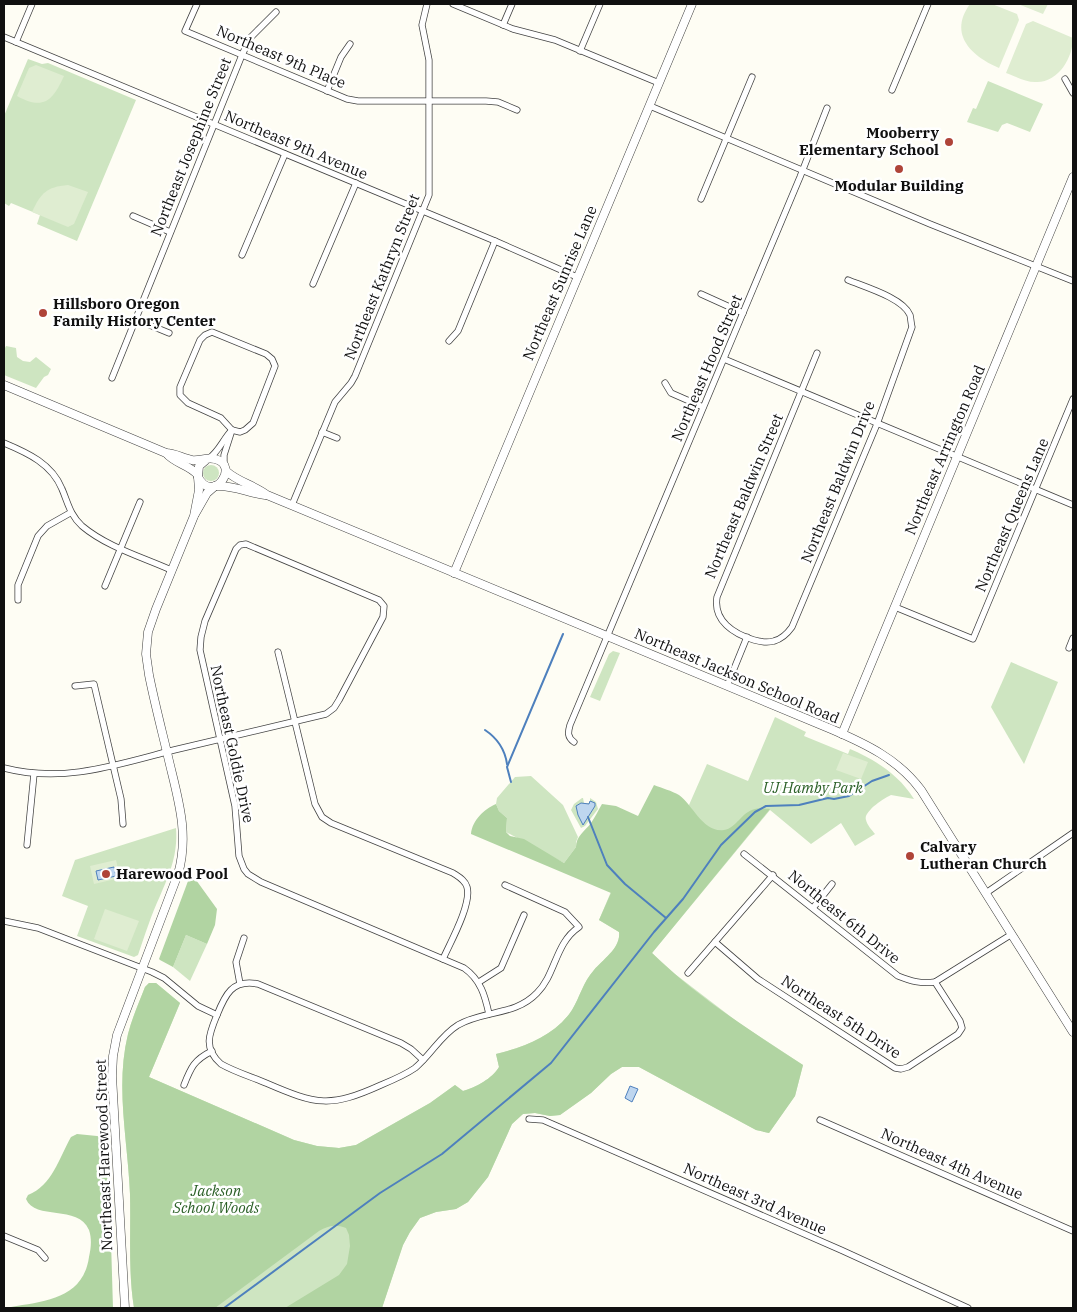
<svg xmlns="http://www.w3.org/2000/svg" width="1077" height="1312" font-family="'IBM Plex Serif',serif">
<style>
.green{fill:#cee5c1}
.forest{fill:#b1d4a2}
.pitch{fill:#dfedd1}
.water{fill:#bed6ef;stroke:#4e80bd}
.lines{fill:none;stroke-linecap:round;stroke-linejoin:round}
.stream{stroke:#4e80bd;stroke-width:2}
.minor-casing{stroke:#434343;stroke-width:7}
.tertiary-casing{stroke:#434343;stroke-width:9}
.minor{stroke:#fff;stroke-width:5.5}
.tertiary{stroke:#fff;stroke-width:8}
.poi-dot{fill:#af4438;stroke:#fff;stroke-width:2}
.labels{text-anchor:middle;stroke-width:5;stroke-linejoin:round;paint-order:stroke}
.street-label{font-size:15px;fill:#101010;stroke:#fff}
.poi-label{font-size:15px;font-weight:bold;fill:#101010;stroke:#fff;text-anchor:start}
.park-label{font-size:15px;font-style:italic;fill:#2b6027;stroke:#fff}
</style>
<rect width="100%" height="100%" fill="#fefdf4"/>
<g class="green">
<path d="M28 59 42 64 48 63 136 100 77 241 37 224 40 215 11 203 9 206 4 203V116Z"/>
<path d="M988 81 1043 104 1030 132 1007 123 1002 125 998 132 967 122 973 108 976 109Z"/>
<path d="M6 346 16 348 17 357 23 361 30 362 36 357 51 369 48 375 44 377 36 388 4 375V350Z"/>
<circle cx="211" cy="473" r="8"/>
<path d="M613 651 620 653 600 701 590 697 609 654Z"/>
<path d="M1011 662 1058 682 1024 764 991 707Z"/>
<path d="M775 717 806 732 804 736 848 754 850 749C876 760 899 775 914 799L891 795C884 798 863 812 866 820 867 825 872 830 875 834L855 846 841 823 811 844 770 810 652 953 675 974 739 1023 803 1065 795 1096 769 1133 756 1130 639 1067H622L611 1074 591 1093 560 1115 550 1116 535 1113 523 1114 512 1124 488 1177 468 1202 456 1209 436 1212 420 1218 410 1232 403 1245 382 1308H134C128 1271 131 1232 130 1194 128 1141 115 1087 128 1034 132 1018 139 1003 145 987L149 983H156L180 1003 149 1077 294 1140 317 1146 339 1148 356 1145 430 1103 455 1085 463 1091C475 1088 493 1078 499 1067L496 1054C524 1047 555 1036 572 1010 580 997 583 982 594 970 603 959 621 948 619 932L599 920 635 835 689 805 707 764 748 781Z"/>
<path d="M531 776 563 805 578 837 576 842V847L564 863 506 832 507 818 499 811 496 804 497 798 515 777Z"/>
<path d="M582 798H583L584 803H590V798L596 802 598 809 585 826 581 828 571 810 574 804Z"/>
<path d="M176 828C178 854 170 873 160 896 151 915 145 935 138 955L134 957 77 936 88 906 62 896 75 860Z"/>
<path d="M186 935 207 944 190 981 173 967Z"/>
</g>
<g class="forest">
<path d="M654 785C662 788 672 791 679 795 693 805 703 833 724 830 737 828 741 812 755 809 759 808 766 809 770 809L652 953C697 997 751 1031 803 1065L795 1096 769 1133 756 1130 639 1067H622L611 1074 591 1093 560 1115 550 1116 535 1113 523 1114 512 1124 488 1177 468 1202 456 1209 436 1212 420 1218 410 1232 403 1245 382 1308H285L339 1275 347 1264 350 1246 349 1235 346 1228C335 1224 328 1226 319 1231L215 1308H134C128 1271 131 1232 130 1194 128 1141 115 1087 128 1034 132 1018 139 1003 145 987L149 983H156L180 1003 149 1077 294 1140 317 1146 339 1148 356 1145 430 1103 455 1085 463 1091C475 1088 493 1078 499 1067L496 1054C524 1047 555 1036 572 1010 580 997 583 982 594 970 603 959 621 948 619 932L599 920 611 893 471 834C472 821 484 809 496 804L499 811 507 818 506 832 510 836 524 839 564 863 576 847C576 836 585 831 591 823 595 817 598 811 602 804L616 806 638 816Z"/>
<path d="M191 873 217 909 215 925 207 944 186 935 173 967 160 960 159 959Z"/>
<path d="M77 1134 97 1136 105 1138 111 1241 113 1308 11 1307C45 1301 83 1299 89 1257 91 1248 92 1239 89 1230 78 1204 35 1221 26 1199L28 1195C52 1186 59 1158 71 1137Z"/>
</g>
<g class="pitch">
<path d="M970 4H992L1017 14 1019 20 999 68C971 56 948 34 970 4Z"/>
<path d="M1018 4H1048L1043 14Z"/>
<path d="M1033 21 1073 38C1073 57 1059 82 1037 82 1027 83 1015 76 1006 73L1026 24Z"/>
<path d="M36 65 64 76C53 100 44 111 17 96L29 68Z"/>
<path d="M68 185 88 192 74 224 68 227 32 212C41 193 46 187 68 185Z"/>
<path d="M843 753 868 762 861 779 836 770Z"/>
<path d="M116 860 120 878 94 884 90 866Z"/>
<path d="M105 909 139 921 127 951 94 939Z"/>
</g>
<g class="water">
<path d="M590 801 595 803V806L583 825 578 815 576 806 581 803 589 804Z"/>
<path d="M114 867 116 876 98 880 96 871Z"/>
<path d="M630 1086 638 1089 632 1102 625 1098Z"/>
</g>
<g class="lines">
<g class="stream">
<path d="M485 730C497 738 505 750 507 764"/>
<path d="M511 782 507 767 563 634"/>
<path d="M588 817 607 865 625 884 666 918"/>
<path d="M224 1308 380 1193 442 1154 551 1063 654 932 683 899 721 845 755 812 766 806 799 805 828 798 834 799 849 796 872 781 889 775"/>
</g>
<defs>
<g id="minor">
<path d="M197 4 185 31 347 99 358 101H486L498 102 517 110"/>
<path d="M453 4 513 29 555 40 659 83"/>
<path d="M503 25 512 4"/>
<path d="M4 37 495 241 577 277"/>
<path d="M16 42 32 4"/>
<path d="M580 51 600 4"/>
<path d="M1065 79 1073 93"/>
<path d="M892 90 928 4"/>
<path d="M327 91 341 57 350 44"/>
<path d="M650 106 930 224 1073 281"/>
<path d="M701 199 752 77"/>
<path d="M133 216 170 232"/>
<path d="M242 255 285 154"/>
<path d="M313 284 356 183"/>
<path d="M701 294 743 313"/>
<path d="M135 319 169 333"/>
<path d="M212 332 266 354 272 359 275 366 253 423 245 430 240 432 232 430 221 418 188 403 180 395V387L200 340 205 335Z"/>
<path d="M449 341 458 331 495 241"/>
<path d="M817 353 717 597C713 621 734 634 754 640 761 642 767 643 774 641 782 639 787 634 792 627L877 424 912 327C911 324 911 319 910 315 903 298 865 287 848 280"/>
<path d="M724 359 1073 505"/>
<path d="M112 378 242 55 250 38 276 12"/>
<path d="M665 383 671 393 703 407"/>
<path d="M322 432 337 438"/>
<path d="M4 443C28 453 52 464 62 489 68 503 70 515 82 526 107 547 142 557 171 570"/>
<path d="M208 459C219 452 223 439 232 430"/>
<path d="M224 466V455L232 430"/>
<path d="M292 505 335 402 351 383 355 376 429 195V60L422 25 427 4"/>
<path d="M105 586 140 502"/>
<path d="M18 600V585L38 536 47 526 70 513"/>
<path d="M895 607 973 639 1073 399"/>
<path d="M1069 648 1073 638"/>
<path d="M278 652 315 804 322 817 331 823 453 873C459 877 465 880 467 887 472 904 450 943 443 959"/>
<path d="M75 686 94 684 121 799 123 824"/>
<path d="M727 686 747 637"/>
<path d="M574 742C567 737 568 732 570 725L800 177 827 108"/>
<path d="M4 768C62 783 113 766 170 751L174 750 326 714 334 708 339 700 383 617 384 606 379 600 246 544 240 545 236 549 205 621 201 637 200 650 235 806 239 856 244 869 248 874 261 882 464 968C481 980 485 996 489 1014"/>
<path d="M27 845 34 774"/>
<path d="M744 854 898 976C911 981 920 984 935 982L1012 934"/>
<path d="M986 893 1073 833"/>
<path d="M813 908 832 884"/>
<path d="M4 921 38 928 152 972 164 978 198 1006 217 1015C209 1034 203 1048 221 1064 235 1072 252 1077 266 1083 317 1105 330 1108 381 1085 393 1080 405 1075 415 1068 431 1055 440 1036 458 1025 484 1010 515 1016 537 993 556 974 555 943 579 927L565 912 505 885"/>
<path d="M715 942 758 979 895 1068 901 1069 908 1067 958 1034 962 1028 960 1021 935 982"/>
<path d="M688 973 773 875"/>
<path d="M479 982 501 968 524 915"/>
<path d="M240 984 236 962 244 938"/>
<path d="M217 1015C225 995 232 979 258 984L401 1043 411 1049 423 1060"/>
<path d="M184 1085C191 1067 194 1060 212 1051"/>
<path d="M529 1119 543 1120 841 1250 968 1308"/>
<path d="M820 1120 1073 1231"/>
<path d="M4 1236 38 1250 45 1258"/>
</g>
<g id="tertiary">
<path d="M4 385 166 453C175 453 182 458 192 460 199 461 207 457 215 459 241 465 213 505 198 477L199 466 206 460"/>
<path d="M166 453C175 464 188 464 198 475"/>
<path d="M226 471C238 482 254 485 267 495L831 729C866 744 898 759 921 790L1073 1032"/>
<path d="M216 486C234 485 248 493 265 495"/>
<path d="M195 514 207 493 215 486"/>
<path d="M454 573 692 4"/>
<path d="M842 734 1073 177"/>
<path d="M125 1308 112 1076 113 1056 117 1035 178 874C189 836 179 802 170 765 163 735 155 705 149 675L146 654 148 632 156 609 194 516 199 490 198 477"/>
</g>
</defs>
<use href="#minor" class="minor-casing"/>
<use href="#tertiary" class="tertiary-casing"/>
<use href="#minor" class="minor"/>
<use href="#tertiary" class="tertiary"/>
</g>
<g class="poi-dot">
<circle cx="949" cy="142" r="5"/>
<circle cx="899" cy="169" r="5"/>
<circle cx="43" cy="313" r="5"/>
<circle cx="910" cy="856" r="5"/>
<circle cx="106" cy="874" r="5"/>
</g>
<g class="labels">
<g class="street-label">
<text transform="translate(281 57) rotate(23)" y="5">Northeast 9th Place</text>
<text transform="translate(296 145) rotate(23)" y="5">Northeast 9th Avenue</text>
<text transform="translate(191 147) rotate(-68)" y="5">Northeast Josephine Street</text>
<text transform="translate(382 277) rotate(-68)" y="5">Northeast Kathryn Street</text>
<text transform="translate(560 283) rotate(-67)" y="5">Northeast Sunrise Lane</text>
<text transform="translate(707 368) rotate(-67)" y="5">Northeast Hood Street</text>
<text transform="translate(945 450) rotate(-67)" y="5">Northeast Arrington Road</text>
<text transform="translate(838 482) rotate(-68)" y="5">Northeast Baldwin Drive</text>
<text transform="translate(744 496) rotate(-67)" y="5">Northeast Baldwin Street</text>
<text transform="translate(1012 515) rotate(-67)" y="5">Northeast Queens Lane</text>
<text transform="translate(737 676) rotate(23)" y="5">Northeast Jackson School Road</text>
<text transform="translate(232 744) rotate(78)" y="5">Northeast Goldie Drive</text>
<text transform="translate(844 917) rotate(39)" y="5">Northeast 6th Drive</text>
<text transform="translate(841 1017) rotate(33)" y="5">Northeast 5th Drive</text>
<text transform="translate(104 1155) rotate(-92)" y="5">Northeast Harewood Street</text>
<text transform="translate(952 1164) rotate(24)" y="5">Northeast 4th Avenue</text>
<text transform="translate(755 1199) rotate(24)" y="5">Northeast 3rd Avenue</text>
</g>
<g class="poi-label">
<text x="939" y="138" text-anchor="end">Mooberry<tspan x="939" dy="17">Elementary School</tspan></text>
<text x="899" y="191" text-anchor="middle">Modular Building</text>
<text x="53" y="309">Hillsboro Oregon<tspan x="53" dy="17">Family History Center</tspan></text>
<text x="920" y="852">Calvary<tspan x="920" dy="17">Lutheran Church</tspan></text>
<text x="116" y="879">Harewood Pool</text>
</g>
<g class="park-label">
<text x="813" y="793">UJ Hamby Park</text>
<text x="216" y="1196">Jackson<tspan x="216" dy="17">School Woods</tspan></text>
</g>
</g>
<rect width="1077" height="1312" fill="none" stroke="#101010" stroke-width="10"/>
</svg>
